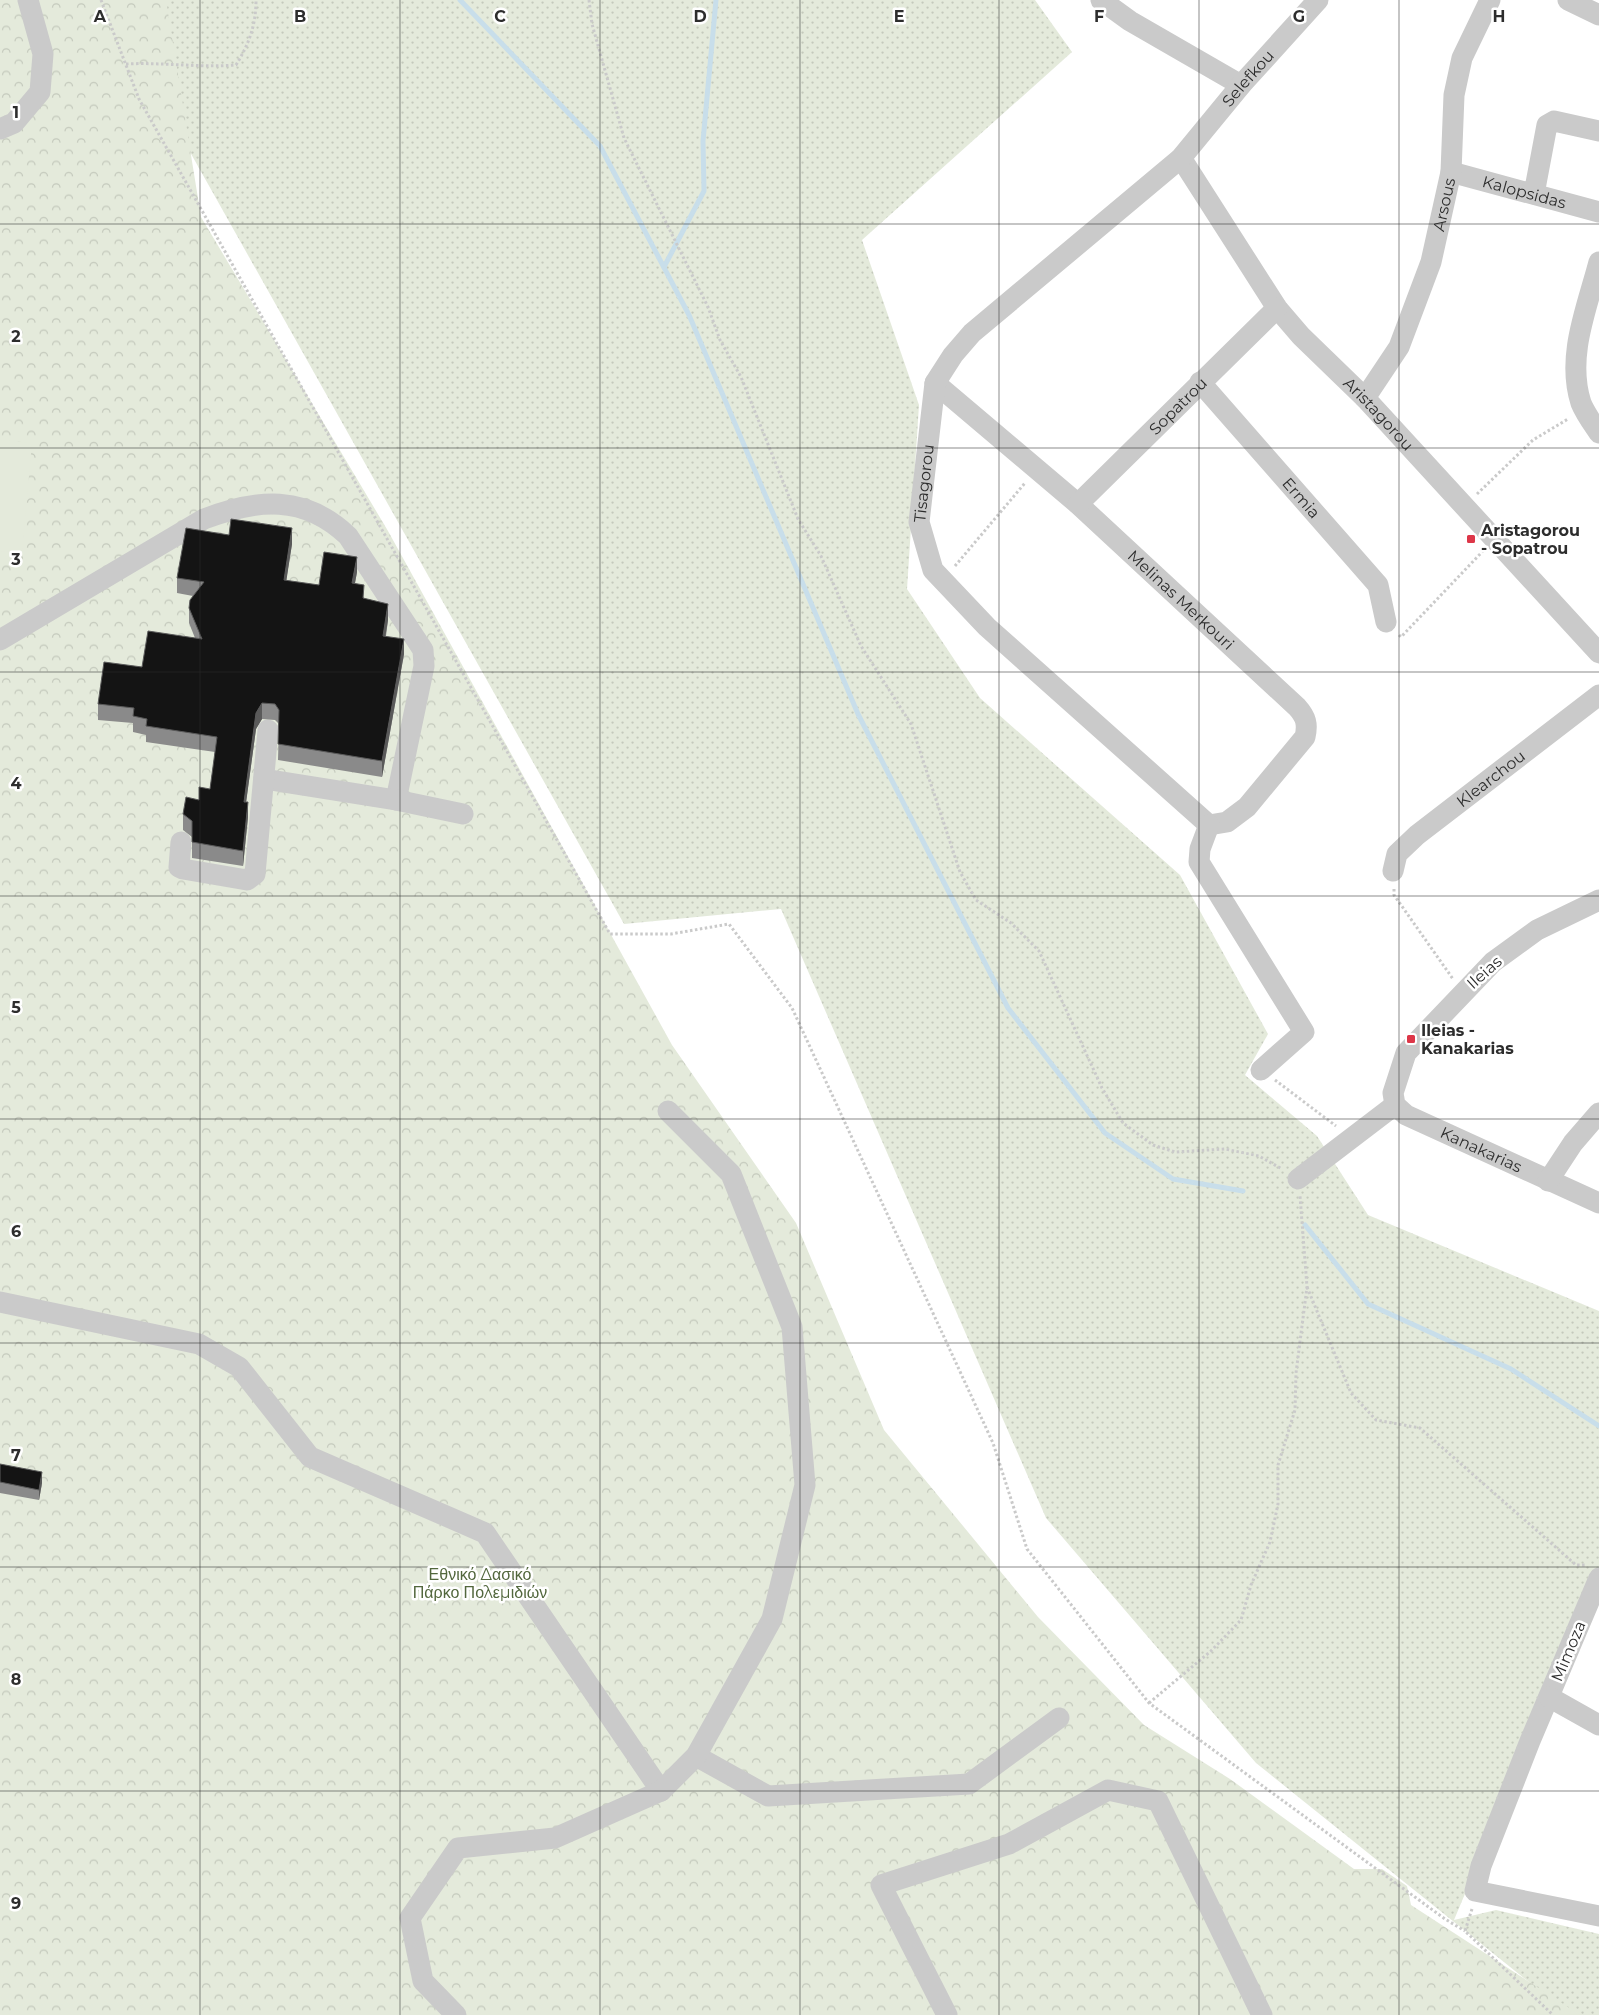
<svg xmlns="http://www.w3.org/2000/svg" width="1599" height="2015" font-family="Montserrat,sans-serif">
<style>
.grass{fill:url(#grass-dots)}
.forest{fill:url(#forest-crowns)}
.pitch{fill:#e4eadb}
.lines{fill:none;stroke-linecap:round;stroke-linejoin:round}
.stream{stroke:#c8deea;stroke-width:5}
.path{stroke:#cacaca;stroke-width:3;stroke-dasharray:2.5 2.5;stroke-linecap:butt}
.minor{stroke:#cacaca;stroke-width:21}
.wall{fill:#8a8a8a}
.shaded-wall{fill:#5a5a5a}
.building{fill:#141414;stroke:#5a5a5a}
.grid{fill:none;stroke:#2d2d2d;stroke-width:1;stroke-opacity:0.55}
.poi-dot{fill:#dd3648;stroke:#fff;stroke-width:2}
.labels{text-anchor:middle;stroke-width:5;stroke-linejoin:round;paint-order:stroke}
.street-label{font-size:16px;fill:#2d2d2d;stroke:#fff}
.poi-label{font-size:16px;font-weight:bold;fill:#2d2d2d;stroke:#fff;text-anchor:start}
.park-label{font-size:16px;fill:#52673d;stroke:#fff}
.grid-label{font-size:16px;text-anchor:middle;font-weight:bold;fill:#2d2d2d;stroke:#fff;stroke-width:5;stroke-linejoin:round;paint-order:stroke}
</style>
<defs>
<pattern id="grass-dots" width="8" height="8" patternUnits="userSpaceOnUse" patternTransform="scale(1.25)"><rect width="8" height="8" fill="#e4eadb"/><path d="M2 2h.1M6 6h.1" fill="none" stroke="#c4c9bc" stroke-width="1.8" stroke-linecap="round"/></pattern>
<pattern id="forest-crowns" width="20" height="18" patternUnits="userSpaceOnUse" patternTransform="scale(1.25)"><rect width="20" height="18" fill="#e4eadb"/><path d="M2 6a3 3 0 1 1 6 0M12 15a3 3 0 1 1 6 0" fill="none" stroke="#c4c9bc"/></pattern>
</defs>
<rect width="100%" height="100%" fill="#fff"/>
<path class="grass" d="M122 0H1035L1072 52 862 240 919 405 907 589 980 698 1180 875 1268 1034 1245 1075 1317 1136 1368 1215 1599 1311V1575L1454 1920 1496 1910 1599 1934V2015H1570L1256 1763 1046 1518 781 909 624 924 163 104Z"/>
<path class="forest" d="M0 0H166L201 217 388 531 672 1045 796 1223 884 1430 1038 1617 1144 1725 1230 1779 1354 1869H1382L1407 1886 1411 1905 1580 2015H0Z"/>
<path class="pitch" d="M0 440 32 443 22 553 0 551Z"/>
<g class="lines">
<g class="stream">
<path d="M460 0 600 146 689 315 858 714 1008 1008 1105 1133 1173 1179 1243 1191"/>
<path d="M664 267 704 191 703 141 716 0"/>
<path d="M1305 1225 1368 1304 1511 1369 1599 1426"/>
</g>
<g class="path">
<path d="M101 0 139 99 610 934H671L729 924 792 1008 993 1443 1027 1549 1149 1703 1445 1919 1465 1931"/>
<path d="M589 0 592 24 624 138 708 307 720 340 741 377 798 519 821 556 861 646 911 724 960 872 976 900 1011 923 1039 951 1102 1088 1123 1123 1153 1145 1175 1152 1225 1149 1259 1156 1282 1169"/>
<path d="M126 64C163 62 199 68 236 65 249 44 256 25 256 0"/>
<path d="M1477 494 1533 440 1568 419"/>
<path d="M955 566 1025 483"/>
<path d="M1399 635 1401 637 1483 551"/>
<path d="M1394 889V895L1453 979"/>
<path d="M1275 1080 1336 1126"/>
<path d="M1307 1287 1351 1393 1376 1420 1420 1428 1576 1565H1586"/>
<path d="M1149 1703 1211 1651 1241 1620 1251 1585 1270 1542 1278 1504V1465L1295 1410 1296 1373 1307 1287 1300 1196"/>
<path d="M1472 1909 1465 1931 1553 2015"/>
</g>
<g class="minor">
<path d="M1101 0 1130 21 1241 85"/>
<path d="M1568 0 1599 15"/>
<path d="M0 129 14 123 40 92 43 54 28 0"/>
<path id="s1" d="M1181 158 1277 308 1301 336 1365 398 1599 653"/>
<path id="s2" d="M1451 172 1599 212"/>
<path d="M1534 194 1547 125 1554 121 1599 131"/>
<path d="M1599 262C1587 308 1566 356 1581 403 1585 413 1593 424 1599 433"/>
<path id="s3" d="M1200 382 1378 585 1386 622"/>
<path id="s4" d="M935 383 1078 504 1297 707C1306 717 1308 724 1305 737L1247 807 1227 822 1209 825"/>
<path id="s5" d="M1365 398 1399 347 1431 262 1451 172 1454 95 1462 58 1490 0"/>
<path id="s6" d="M1078 504 1277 308"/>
<path d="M0 640 204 519C257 499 304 494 348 536L423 650 424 666 396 800"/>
<path d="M264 779 396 800 463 814"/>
<path id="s7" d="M1209 825 987 627 933 570 919 522 935 383 953 355 972 333 1181 158 1241 85 1318 0"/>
<path d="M1209 825 1200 849 1199 862 1304 1032 1261 1070"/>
<path d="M181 842 179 867 183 869 247 880 255 874 268 730"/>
<path id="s8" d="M1393 871 1397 854 1417 835 1599 695"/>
<path id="s9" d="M1599 900 1537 930 1493 962 1406 1053 1393 1093 1395 1105 1406 1115 1599 1203"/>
<path d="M1298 1179 1395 1105"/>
<path d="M1548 1181 1573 1143 1599 1113"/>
<path d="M0 1302 199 1344 239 1367 310 1457 485 1533 661 1791"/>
<path d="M1599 1578 1530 1741 1481 1866 1475 1891 1599 1916"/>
<path d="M1549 1697 1599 1725"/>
<path d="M696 1756 768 1796 969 1784 1059 1718"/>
<path d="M456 2015 423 1981 410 1918 458 1848 555 1838 661 1791 696 1756 772 1619 805 1485 792 1327 731 1174 668 1111"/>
<path d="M947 2015 881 1885 1009 1844 1108 1790 1158 1801 1262 2015"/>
</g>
</g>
<g class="wall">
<path d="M229 535 292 544 286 581 319 585 357 572 355 583 364 598 388 620 386 636 404 654 382 777 278 760 279 724 275 720 262 719 256 729 246 802 248 817 243 866 192 858V837L183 830V814L210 789 215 752 146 742V735L133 732V723L98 720V704L142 667 195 638 189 623V608L193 596 177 593V578Z"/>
<path d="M0 1464 42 1483 39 1500 0 1493Z"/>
</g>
<g class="shaded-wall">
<path d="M292 528V544L284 596V580Z"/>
<path d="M357 557V572L352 599V583Z"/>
<path d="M388 604V620L383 651V636Z"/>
<path d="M404 639V654L382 777V761Z"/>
<path d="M262 703V719L256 729 244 818V802L256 713Z"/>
<path d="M248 802V817L243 866V851Z"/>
<path d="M42 1472V1483L39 1500V1490Z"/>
</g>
<g class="building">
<path d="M231 519 292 528 284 580 319 585 324 552 357 557 352 583 364 585 363 598 388 604 383 636 404 639 382 761 278 744 279 710 275 704 262 703 256 713 244 802H248L243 851 192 842V821L183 814 186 797 199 800V787L210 789 217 737 146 726 147 719 133 716 134 708 98 704 104 662 142 667 148 631 202 639 189 608 190 600 204 582 177 578 186 528 229 535Z"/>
<path d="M0 1464 42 1472 39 1490 0 1482Z"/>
</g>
<path class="grid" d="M200 0V2015M400 0V2015M600 0V2015M800 0V2015M999 0V2015M1199 0V2015M1399 0V2015M0 224H1599M0 448H1599M0 672H1599M0 896H1599M0 1119H1599M0 1343H1599M0 1567H1599M0 1791H1599"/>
<g class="poi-dot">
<rect x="1466" y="534" width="10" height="10" rx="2.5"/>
<rect x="1406" y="1034" width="10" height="10" rx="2.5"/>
</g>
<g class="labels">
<g class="street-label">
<text dy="6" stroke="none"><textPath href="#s7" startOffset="1005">Selefkou</textPath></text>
<text dy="6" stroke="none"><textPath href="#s2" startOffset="76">Kalopsidas</textPath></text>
<text dy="6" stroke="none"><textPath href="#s5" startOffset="211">Arsous</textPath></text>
<text dy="6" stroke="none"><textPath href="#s6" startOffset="140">Sopatrou</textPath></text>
<text dy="6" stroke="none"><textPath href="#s1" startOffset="325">Aristagorou</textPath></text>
<text dy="6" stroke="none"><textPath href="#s7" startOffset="465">Tisagorou</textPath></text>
<text dy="6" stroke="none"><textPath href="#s3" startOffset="154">Ermia</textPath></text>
<text dy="6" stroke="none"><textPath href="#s4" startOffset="328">Melinas Merkouri</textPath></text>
<text dy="6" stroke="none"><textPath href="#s8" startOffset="138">Klearchou</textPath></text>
<text transform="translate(1484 972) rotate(-42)" y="6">Ileias</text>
<text dy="6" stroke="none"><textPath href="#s9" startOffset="401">Kanakarias</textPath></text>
<text transform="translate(1568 1651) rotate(-67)" y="6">Mimoza</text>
</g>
<g class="poi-label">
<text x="1481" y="536">Aristagorou<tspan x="1481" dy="18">- Sopatrou</tspan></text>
<text x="1421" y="1036">Ileias -<tspan x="1421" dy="18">Kanakarias</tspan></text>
</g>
<g class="park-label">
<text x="480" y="1580">Εθνικό Δασικό<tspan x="480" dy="18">Πάρκο Πολεμιδιών</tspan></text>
</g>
</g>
<g class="grid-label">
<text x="100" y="22">A</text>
<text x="300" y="22">B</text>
<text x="500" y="22">C</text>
<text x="700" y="22">D</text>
<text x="899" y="22">E</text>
<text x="1099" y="22">F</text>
<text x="1299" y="22">G</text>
<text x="1499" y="22">H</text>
<text x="16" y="118">1</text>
<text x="16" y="342">2</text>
<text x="16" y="565">3</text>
<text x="16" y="789">4</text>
<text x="16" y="1013">5</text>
<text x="16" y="1237">6</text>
<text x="16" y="1461">7</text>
<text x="16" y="1685">8</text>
<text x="16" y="1909">9</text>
</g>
</svg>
